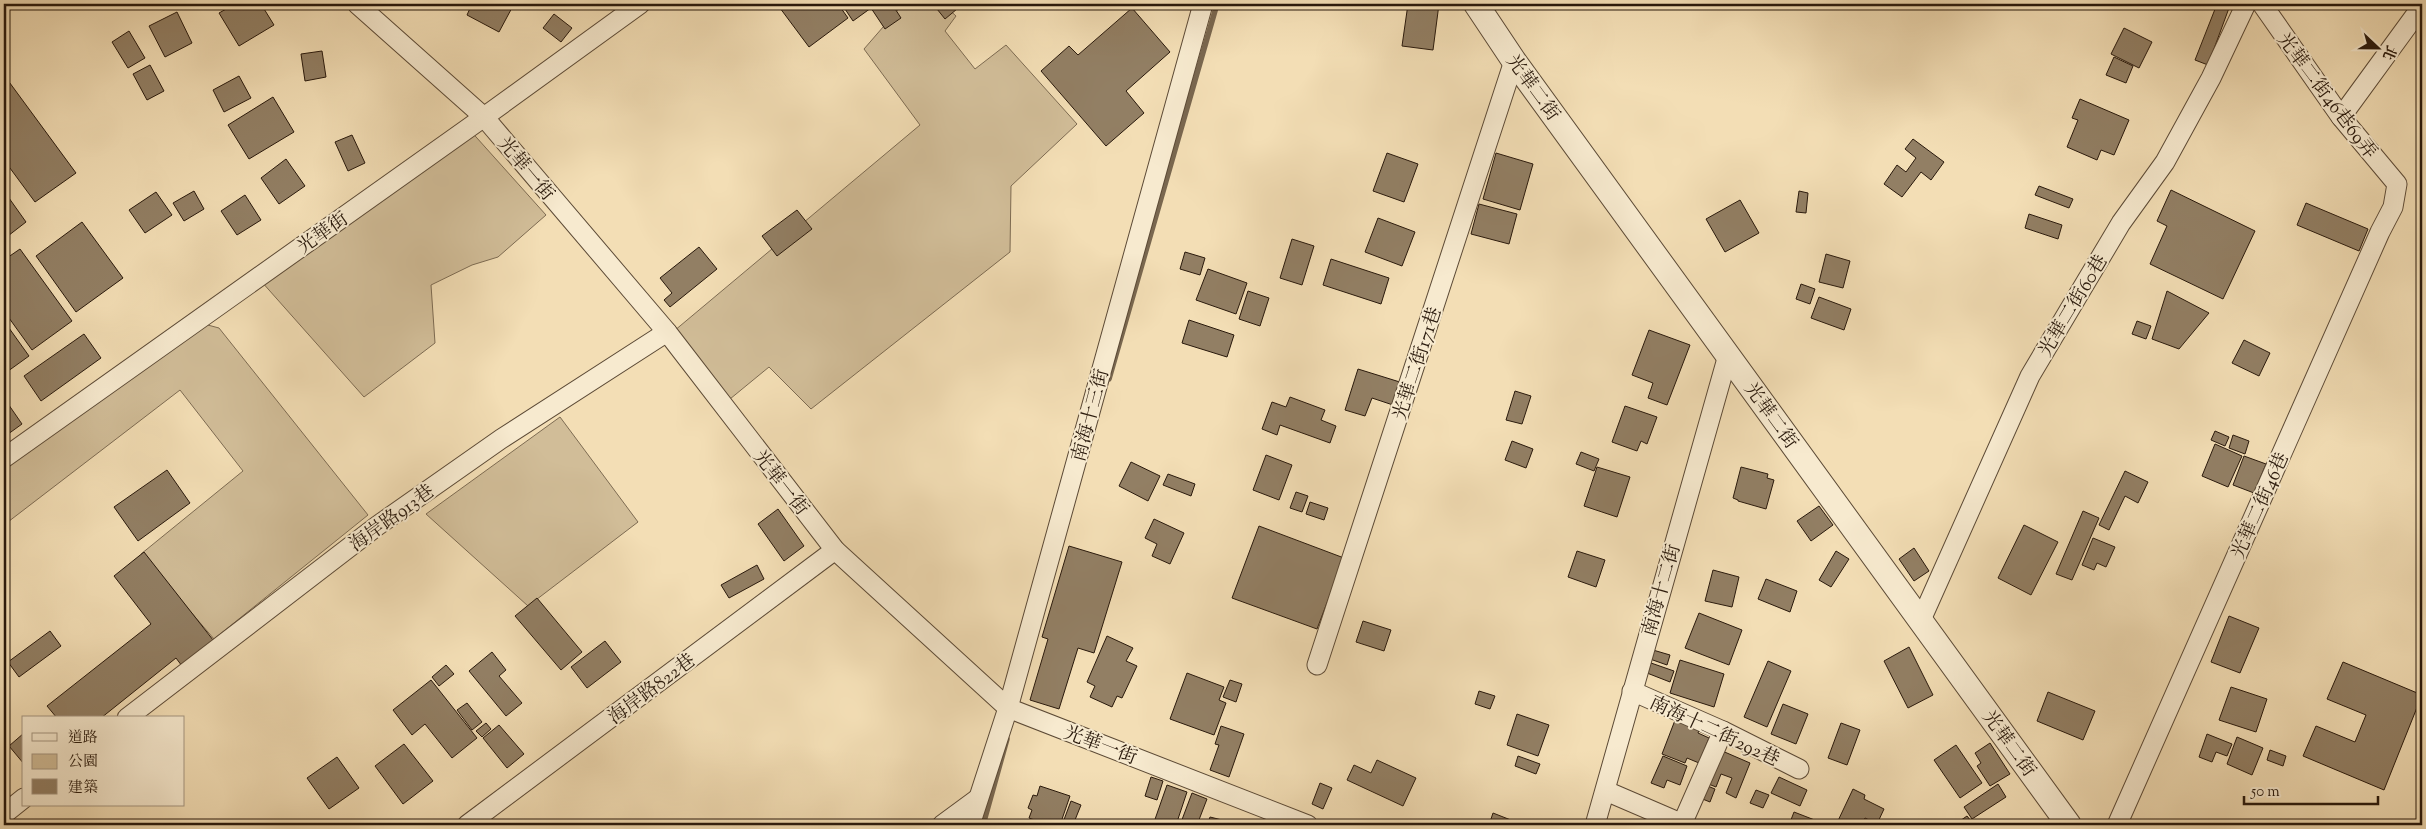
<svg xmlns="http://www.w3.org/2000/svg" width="2426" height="829" font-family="'Sorts Mill Goudy','Noto Serif TC',serif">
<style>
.green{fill:#d1bd98;stroke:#7d6b52}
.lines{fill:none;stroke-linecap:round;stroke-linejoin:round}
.stream{stroke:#79674f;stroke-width:5.5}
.building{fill:#927f64;stroke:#29190c}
.minor-casing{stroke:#5c4a36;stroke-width:21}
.tertiary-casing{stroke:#5c4a36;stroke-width:26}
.minor{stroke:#f7eacf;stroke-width:19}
.tertiary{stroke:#f7eacf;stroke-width:24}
.labels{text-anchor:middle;stroke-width:4;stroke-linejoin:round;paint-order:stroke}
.street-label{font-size:19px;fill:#29190c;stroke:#f7eacf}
</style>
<rect width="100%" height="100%" fill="#f3deb5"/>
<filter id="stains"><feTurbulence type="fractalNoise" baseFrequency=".004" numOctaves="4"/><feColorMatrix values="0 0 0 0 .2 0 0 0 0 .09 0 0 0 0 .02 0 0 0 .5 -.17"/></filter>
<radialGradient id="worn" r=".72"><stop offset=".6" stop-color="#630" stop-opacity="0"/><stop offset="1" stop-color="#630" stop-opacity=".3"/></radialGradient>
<g class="green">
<path d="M903 4H943L956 16 945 31 975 69 1006 45 1077 124 1011 186 1010 252 811 409 769 367 730 399 674 331 920 125 864 49Z"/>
<path d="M468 128 546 215 498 257 472 265 431 285 435 343 364 397 261 281Z"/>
<path d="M204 324 219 328 368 515 214 639 141 554 243 471 180 390 4 525V462Z"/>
<path d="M560 417 638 522 528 606 426 514Z"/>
</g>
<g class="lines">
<g class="stream">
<path d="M1109 379 1217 4"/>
<path d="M983 825 1007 739"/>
</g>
</g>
<g class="building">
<path d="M235 4H261L274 25 239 46 219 13Z"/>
<path d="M472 4H514L499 32 467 15Z"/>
<path d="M777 4H838L848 18 809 47Z"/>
<path d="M846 4H892L901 18 885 29 871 8 853 21 843 6Z"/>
<path d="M933 4H963L945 19Z"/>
<path d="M1408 4H1439L1433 50 1402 46Z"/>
<path d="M2217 4 2229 8 2208 65 2195 60Z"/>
<path d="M1132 8 1170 52 1126 91 1144 113 1106 146 1041 71 1069 46 1078 55Z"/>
<path d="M177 12 192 43 165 57 149 26Z"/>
<path d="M554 14 572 28 561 42 543 28Z"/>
<path d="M2124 28 2152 42 2139 68 2111 54Z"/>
<path d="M129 31 145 58 128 68 112 42Z"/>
<path d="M322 51 326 77 305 81 301 54Z"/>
<path d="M2114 57 2133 66 2126 83 2106 75Z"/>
<path d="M150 65 164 91 147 100 133 74Z"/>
<path d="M4 75 76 173 35 202 4 160Z"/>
<path d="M239 76 251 98 224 112 213 90Z"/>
<path d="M273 97 294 132 249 159 228 125Z"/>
<path d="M2080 99 2129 120 2114 155 2101 150 2097 160 2067 147 2078 120 2072 118Z"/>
<path d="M352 135 365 163 348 171 335 142Z"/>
<path d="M1913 139 1944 162 1931 180 1921 172 1902 197 1884 184 1897 165 1906 172 1916 158 1905 149Z"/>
<path d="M1387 153 1418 164 1404 202 1373 191Z"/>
<path d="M1496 153 1533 164 1520 210 1483 199Z"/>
<path d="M286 159 305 186 279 204 261 178Z"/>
<path d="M2039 186 2073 199 2069 208 2035 195Z"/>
<path d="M2171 190 2255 231 2223 299 2150 264 2167 226 2157 221Z"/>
<path d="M4 191 26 222 4 239Z"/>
<path d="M194 191 204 209 184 221 173 203Z"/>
<path d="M1799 191 1808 193 1806 213 1796 212Z"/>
<path d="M156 192 172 215 145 233 129 210Z"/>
<path d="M245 195 261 220 237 235 221 211Z"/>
<path d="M1740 200 1759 233 1725 252 1706 219Z"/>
<path d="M2306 203 2368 229 2359 251 2297 225Z"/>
<path d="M1479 204 1517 214 1509 244 1471 234Z"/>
<path d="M797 210 812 229 777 256 762 236Z"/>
<path d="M2029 214 2062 225 2058 239 2025 228Z"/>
<path d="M1378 218 1415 232 1402 266 1365 252Z"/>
<path d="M82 222 123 278 76 312 36 256Z"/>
<path d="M1292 239 1314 246 1302 285 1280 278Z"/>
<path d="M699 247 717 269 670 307 664 300 672 293 660 278Z"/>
<path d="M20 249 72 321 32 350 4 311V260Z"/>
<path d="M1185 252 1205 258 1200 275 1180 269Z"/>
<path d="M1826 254 1850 261 1843 288 1819 282Z"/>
<path d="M1331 259 1389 278 1381 304 1323 285Z"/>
<path d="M1208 269 1247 283 1236 314 1196 300Z"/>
<path d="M1801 284 1815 289 1810 304 1796 299Z"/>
<path d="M1248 291 1269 298 1260 326 1239 319Z"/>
<path d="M2167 291 2209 313 2179 349 2152 339Z"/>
<path d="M1819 297 1851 309 1844 330 1811 318Z"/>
<path d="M1189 320 1234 335 1227 357 1182 343Z"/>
<path d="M4 321 29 356 4 374Z"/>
<path d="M2137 321 2151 326 2146 339 2132 334Z"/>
<path d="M1649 330 1690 345 1667 405 1648 398 1653 383 1632 375Z"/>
<path d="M84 334 101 358 41 401 24 376Z"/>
<path d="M2244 340 2270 353 2259 376 2232 363Z"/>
<path d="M1358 369 1403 383 1396 406 1372 398 1365 416 1345 410Z"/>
<path d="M1515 391 1531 396 1522 424 1506 420Z"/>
<path d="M1290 397 1325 410 1321 420 1336 426 1330 443 1280 425 1277 435 1262 429 1272 402 1286 407Z"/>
<path d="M4 398 22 424 4 437Z"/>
<path d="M1625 406 1657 417 1647 444 1641 441 1637 451 1612 442Z"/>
<path d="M2215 431 2229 437 2225 446 2211 440Z"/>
<path d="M2233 435 2249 441 2245 454 2229 448Z"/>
<path d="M1512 441 1533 449 1526 468 1505 460Z"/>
<path d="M2215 444 2242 456 2228 487 2202 476Z"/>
<path d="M1581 452 1599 459 1594 471 1576 464Z"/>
<path d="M1266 455 1292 465 1279 500 1253 490Z"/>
<path d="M2244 456 2266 464 2254 493 2233 485Z"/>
<path d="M1131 462 1160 476 1148 501 1119 486Z"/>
<path d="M1597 467 1630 477 1617 517 1584 506Z"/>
<path d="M1741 467 1768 474 1767 478 1774 480 1766 509 1738 501V500L1733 498Z"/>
<path d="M167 470 190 503 138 541 114 507Z"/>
<path d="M2125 471 2148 482 2138 503 2125 496 2109 530 2099 525Z"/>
<path d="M1168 474 1195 484 1191 496 1163 485Z"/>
<path d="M1296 492 1308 496 1302 512 1290 508Z"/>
<path d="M1310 502 1328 508 1324 520 1306 514Z"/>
<path d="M1819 506 1833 525 1811 541 1797 521Z"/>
<path d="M778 509 804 546 784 561 758 524Z"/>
<path d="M2083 511 2099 518 2072 580 2056 574Z"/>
<path d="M1154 519 1184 533 1170 564 1152 556 1157 544 1145 538Z"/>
<path d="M2024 525 2058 542 2031 595 1998 578Z"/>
<path d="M1259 526 1344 558 1317 629 1232 598Z"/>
<path d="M2093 538 2115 547 2106 567 2097 563 2094 570 2082 565Z"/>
<path d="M1069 546 1122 562 1094 653 1078 648 1059 709 1030 700 1048 639 1042 637Z"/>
<path d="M1914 548 1929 571 1914 581 1899 559Z"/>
<path d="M1577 551 1605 560 1596 587 1568 577Z"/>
<path d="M1836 551 1849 559 1831 587 1819 580Z"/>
<path d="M144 552 217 645 185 670 176 658 101 718H57L47 706 151 624 114 576Z"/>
<path d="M757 565 764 579 729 598 721 585Z"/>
<path d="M1713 570 1739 577 1732 607 1705 601Z"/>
<path d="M1766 579 1797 591 1790 612 1758 599Z"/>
<path d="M537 598 582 652 561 670 515 616Z"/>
<path d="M1699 613 1742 630 1729 665 1685 648Z"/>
<path d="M2229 616 2259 628 2240 673 2211 662Z"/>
<path d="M1363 621 1391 630 1384 651 1356 642Z"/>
<path d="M50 631 61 646 19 677 8 662Z"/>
<path d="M1107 636 1133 648 1126 661 1137 666 1122 698 1117 696 1112 707 1090 697 1095 686 1087 682Z"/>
<path d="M605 641 621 662 587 688 571 667Z"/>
<path d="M1909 647 1933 695 1908 708 1884 661Z"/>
<path d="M1653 650 1670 655 1667 665 1650 659Z"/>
<path d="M492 652 506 670 499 676 522 703 506 716 469 671Z"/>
<path d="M1680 660 1724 674 1714 707 1670 693Z"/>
<path d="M1768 661 1791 671 1767 727 1744 717Z"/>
<path d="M2343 662 2422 695 2384 790 2303 756 2316 726 2355 742 2366 715 2327 699Z"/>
<path d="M1651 663 1674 671 1670 682 1647 673Z"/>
<path d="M446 665 454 674 439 686 432 677Z"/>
<path d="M1187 673 1224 687 1219 700 1226 703 1214 735 1170 719Z"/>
<path d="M431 680 477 738 452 758 425 724 412 735 393 710Z"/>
<path d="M1230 680 1242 684 1236 702 1223 697Z"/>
<path d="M2231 687 2267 699 2256 732 2219 720Z"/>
<path d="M1479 691 1495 696 1490 709 1475 704Z"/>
<path d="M2048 692 2095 711 2083 740 2037 721Z"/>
<path d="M467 703 482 722 472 730 457 710Z"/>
<path d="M1783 704 1808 714 1796 744 1771 734Z"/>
<path d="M1517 714 1549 725 1538 756 1507 745Z"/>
<path d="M1677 715 1701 724 1698 733 1709 738 1699 763 1687 758 1685 763 1662 754Z"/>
<path d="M486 723 491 729 482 737 476 731Z"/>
<path d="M1841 723 1860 730 1847 765 1828 758Z"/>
<path d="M499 725 524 754 507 768 483 738Z"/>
<path d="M1221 726 1244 734 1229 777 1210 770 1219 745 1215 744Z"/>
<path d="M24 733V764L9 746Z"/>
<path d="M2207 734 2232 744 2227 756 2216 752 2212 762 2199 757Z"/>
<path d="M2237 737 2263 748 2252 775 2227 764Z"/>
<path d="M1990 743 2010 774 1990 786 1977 766 1981 763 1975 753Z"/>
<path d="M404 744 433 781 403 804 375 766Z"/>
<path d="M1956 745 1982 783 1960 798 1934 760Z"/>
<path d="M1720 750 1750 763 1736 798 1726 793 1732 778 1721 774 1716 787 1706 783Z"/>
<path d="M2270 750 2286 756 2283 766 2267 760Z"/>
<path d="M1518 756 1540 764 1536 774 1515 766Z"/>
<path d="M1663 756 1687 766 1680 785 1667 780 1664 788 1651 783Z"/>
<path d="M337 757 359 788 329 809 307 778Z"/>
<path d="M1377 760 1416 778 1403 806 1347 780 1354 765 1371 773Z"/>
<path d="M1151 777 1163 781 1157 800 1145 796Z"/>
<path d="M1779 777 1807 790 1800 806 1771 793Z"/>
<path d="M1320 783 1332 788 1323 809 1312 804Z"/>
<path d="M1998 784 2006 797 1972 819 1964 807Z"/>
<path d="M1167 785 1187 792 1176 825H1153Z"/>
<path d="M1705 785 1715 789 1710 802 1700 798Z"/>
<path d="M1040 786 1070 796 1060 825H1048L1029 818 1032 810 1028 808 1033 795 1037 796Z"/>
<path d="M1853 789 1865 795 1864 799 1884 809 1877 824 1865 818 1861 825H1836Z"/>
<path d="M1756 790 1769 795 1763 808 1750 803Z"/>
<path d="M1192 793 1207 799 1197 825H1180Z"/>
<path d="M1071 801 1081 805 1073 825H1062Z"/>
<path d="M1794 812 1825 824V825H1789Z"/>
<path d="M1493 813 1521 824 1520 825H1489Z"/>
<path d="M1967 816 1971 821 1965 825H1954Z"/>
<path d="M1210 817 1222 820 1220 825H1207Z"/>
</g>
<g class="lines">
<defs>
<g id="minor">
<path d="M357 4 484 117 667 332 835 550 1008 708 1308 825"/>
<path d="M2341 117 2422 6"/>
<path d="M4 458 484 117 640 4"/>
<path d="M1921 620 2030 376 2121 223 2165 162 2211 78 2246 4"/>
<path d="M1317 665 1514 61"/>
<path d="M1632 691 1723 731 1799 769"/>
<path d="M127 718 377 526 501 439 667 332"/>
<path d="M1606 791 1685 825"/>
<path d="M4 814 24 798"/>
<path d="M1682 824 1723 731"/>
<path d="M467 825 835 550"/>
<path d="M942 825 976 800"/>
<path d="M970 825 1008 708 1203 4"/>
<path d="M1595 825 1728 355"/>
<path d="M2117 825 2380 232 2393 207 2397 184 2341 117 2262 4"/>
</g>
<path id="tertiary" d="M1476 4 1514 61 2069 825"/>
</defs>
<use href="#minor" class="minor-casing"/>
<use href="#tertiary" class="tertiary-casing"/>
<use href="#minor" class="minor"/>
<use href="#tertiary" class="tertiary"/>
</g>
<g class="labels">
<g class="street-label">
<text transform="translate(1534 87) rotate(54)" y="7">光華二街</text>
<text transform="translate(2328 95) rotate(53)" y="7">光華二街46巷69弄</text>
<text transform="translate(527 168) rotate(50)" y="7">光華一街</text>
<text transform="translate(322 232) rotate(-35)" y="7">光華街</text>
<text transform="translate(2072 305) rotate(-59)" y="7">光華二街60巷</text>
<text transform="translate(1416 363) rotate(-72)" y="7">光華二街171巷</text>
<text transform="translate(1089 415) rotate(-75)" y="7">南海十三街</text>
<text transform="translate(1772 415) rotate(54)" y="7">光華二街</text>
<text transform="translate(782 482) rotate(52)" y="7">光華一街</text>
<text transform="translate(2259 505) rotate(-66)" y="7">光華二街46巷</text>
<text transform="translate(391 517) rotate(-36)" y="7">海岸路913巷</text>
<text transform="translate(1660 590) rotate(-74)" y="7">南海十二街</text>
<text transform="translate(651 688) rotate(-37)" y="7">海岸路822巷</text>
<text transform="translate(1715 730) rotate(25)" y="7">南海十二街292巷</text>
<text transform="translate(2010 743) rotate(54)" y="7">光華二街</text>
<text transform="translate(1101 744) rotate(21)" y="7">光華一街</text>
</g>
</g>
<rect width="2426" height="829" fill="none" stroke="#f3deb5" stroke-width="20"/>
<rect x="5" y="5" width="2416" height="819" fill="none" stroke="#29190c" stroke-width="2.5"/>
<rect x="10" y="10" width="2406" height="809" fill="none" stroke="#29190c"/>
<rect x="22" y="716" width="162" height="90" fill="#f7eacf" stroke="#a59681"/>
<rect x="32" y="733" width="25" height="8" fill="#f7eacf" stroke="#a59681"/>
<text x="68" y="742" font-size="15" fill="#29190c">道路</text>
<rect x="32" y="754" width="25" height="15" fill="#d1bd98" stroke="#a59681"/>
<text x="68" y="766" font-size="15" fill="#29190c">公園</text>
<rect x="32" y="779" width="25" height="15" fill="#927f64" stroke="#a59681"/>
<text x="68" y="792" font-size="15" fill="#29190c">建築</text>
<g transform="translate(2378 48) rotate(112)" stroke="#f7eacf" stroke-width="4" paint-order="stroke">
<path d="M0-4L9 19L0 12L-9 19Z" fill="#29190c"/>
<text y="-8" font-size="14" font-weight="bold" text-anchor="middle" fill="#29190c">北</text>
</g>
<path d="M2244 796v8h134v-8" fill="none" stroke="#29190c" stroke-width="2.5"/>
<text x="2251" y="796" font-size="15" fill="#29190c" stroke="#f7eacf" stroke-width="4" paint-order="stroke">50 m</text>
<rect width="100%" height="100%" filter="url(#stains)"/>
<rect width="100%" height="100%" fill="url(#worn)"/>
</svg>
